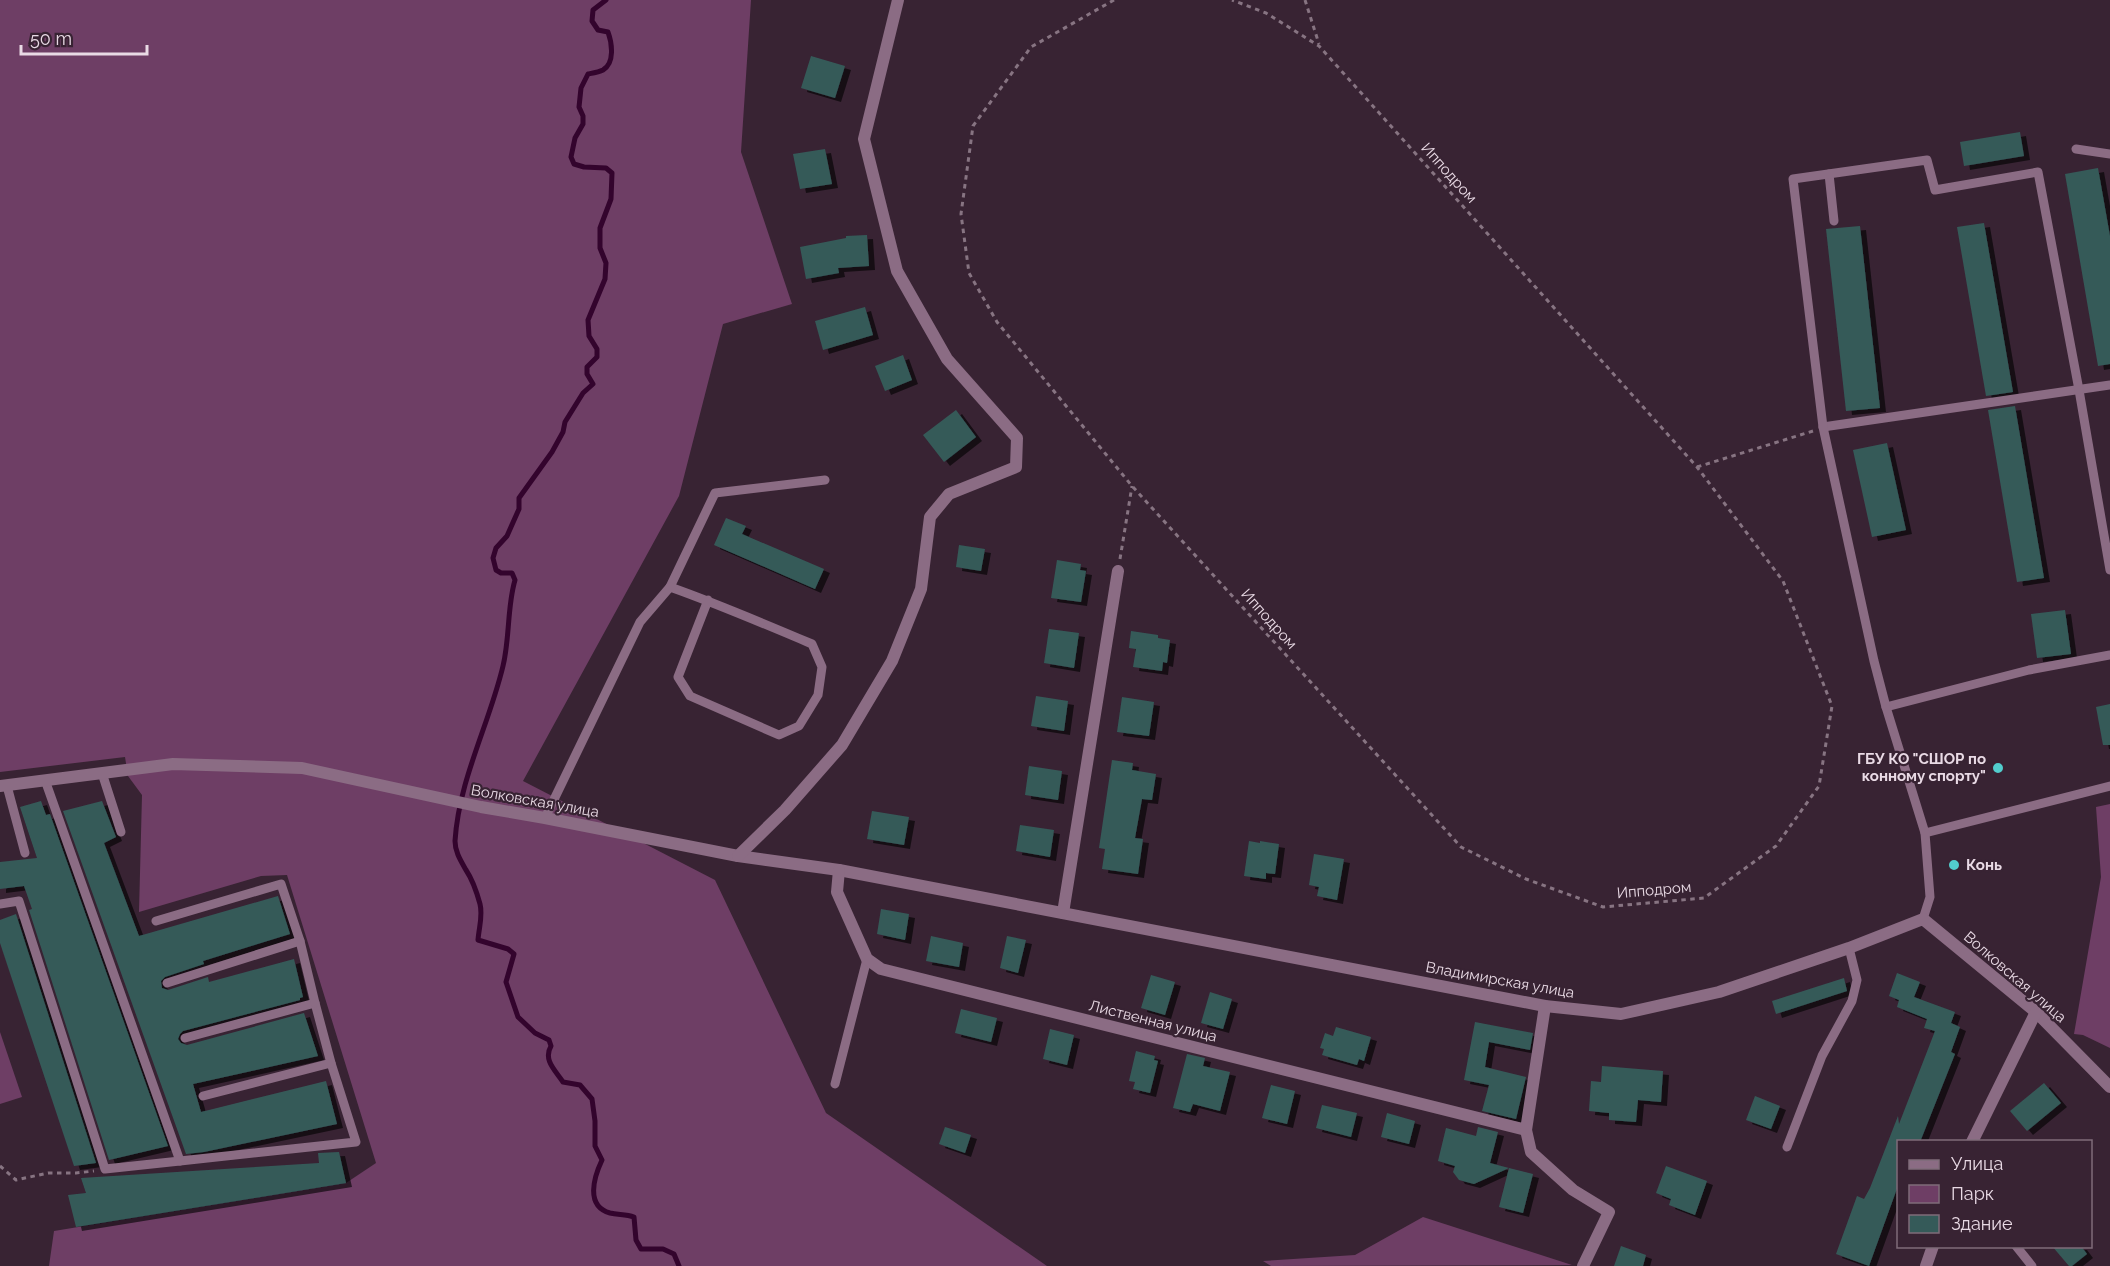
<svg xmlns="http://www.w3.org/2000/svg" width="2110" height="1266" font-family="Raleway,sans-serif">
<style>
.green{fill:#6e3e65}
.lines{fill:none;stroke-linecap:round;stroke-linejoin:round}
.stream{stroke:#33042d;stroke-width:5}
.building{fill:#355a59;filter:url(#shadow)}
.path{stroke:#877482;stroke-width:3;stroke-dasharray:4.5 4.5;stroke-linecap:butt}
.service{stroke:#8b6c84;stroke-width:9}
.minor{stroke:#8b6c84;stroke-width:12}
.poi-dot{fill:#52cdcd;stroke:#382333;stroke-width:2}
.labels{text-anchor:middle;stroke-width:4.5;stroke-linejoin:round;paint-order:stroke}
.street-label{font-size:15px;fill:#e9dae5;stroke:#382333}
.poi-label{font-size:15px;font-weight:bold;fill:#e9dae5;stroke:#382333;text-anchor:end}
</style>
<defs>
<filter id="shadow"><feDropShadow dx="6" dy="4" stdDeviation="0" flood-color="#0009"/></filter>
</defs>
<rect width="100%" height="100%" fill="#382333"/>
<g class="green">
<path d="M0 0H751L741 152 792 304 723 324 679 496 523 781 715 880 826 1113 1047 1266H49L54 1231 346 1183 376 1163 287 875 261 876 139 912 142 795 128 776 125 757 0 772Z"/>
<path d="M2110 804V1048L2083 1035 2074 1034 2101 877 2096 807Z"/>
<path d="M0 1032 22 1097 0 1104Z"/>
<path d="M1423 1217 1572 1265 1271 1266 1263 1261 1355 1255Z"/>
</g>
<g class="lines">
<path class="stream" d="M606 0 593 10 592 21 598 30 608 32C612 43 615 63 603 70 599 72 593 73 588 74L581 88 579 107 583 116V124L575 138 571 157 574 164 584 167 606 168 612 173 611 199 600 228V248L606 263 605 279 588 320 589 336 597 349V357L587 367V374L593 384 583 393 565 422 563 432 552 452 519 498V509L507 536 496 548 493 558 496 570 501 573H512L515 580C507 607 510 637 503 666 489 725 459 779 455 841 455 852 461 861 466 870 472 879 477 893 480 904 483 916 479 927 478 940L508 949 514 954 506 982 518 1017 535 1033 549 1040 551 1046C543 1060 555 1070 563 1082L580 1085 592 1099 595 1121V1146L602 1160C594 1177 585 1206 610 1213 618 1215 626 1214 634 1217L636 1240 641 1249H663L674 1254 679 1266"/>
</g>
<g class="building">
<path d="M811 56 845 66 835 98 801 88Z"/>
<path d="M2020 132 2024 156 1964 166 1960 142Z"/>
<path d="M825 149 832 184 800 189 793 154Z"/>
<path d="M2098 168 2110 236V364L2098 366 2065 174Z"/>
<path d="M1984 223 2013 392 1986 396 1957 227Z"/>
<path d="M1860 226 1880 408 1846 411 1826 229Z"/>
<path d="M867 235 869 266 838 268 839 273 806 279 800 247 846 238V236Z"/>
<path d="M865 307 873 335 823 350 815 321Z"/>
<path d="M903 355 912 380 885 391 875 366Z"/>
<path d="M2015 406 2044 578 2017 582 1988 410Z"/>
<path d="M956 410 976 437 944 462 923 435Z"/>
<path d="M1887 443 1906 530 1872 537 1853 450Z"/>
<path d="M726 518 746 526 742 534 824 569 815 589 714 545Z"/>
<path d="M959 545 985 549 981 571 956 567Z"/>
<path d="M1057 560 1081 564 1080 570 1086 571 1081 602 1051 598Z"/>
<path d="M2065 610 2071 654 2037 658 2031 614Z"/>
<path d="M1049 629 1079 633 1074 668 1044 663Z"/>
<path d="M1131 631 1158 635V638L1170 640 1167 663 1163 662 1162 671 1133 667 1136 649 1129 648Z"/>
<path d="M1036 696 1068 701 1064 731 1031 726Z"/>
<path d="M1122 697 1154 702 1149 736 1117 732Z"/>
<path d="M2110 704V745H2103L2096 707Z"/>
<path d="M1112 760 1133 763 1132 770 1156 774 1152 800 1142 799 1135 838 1143 839 1138 874 1102 869 1105 849 1099 848Z"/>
<path d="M1029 766 1062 771 1058 800 1025 795Z"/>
<path d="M41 801 46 815 50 814 168 1146 109 1160 29 910 32 909 24 886 0 889V862L37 858 20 807Z"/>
<path d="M102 801 116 837 104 843 139 936 278 896 290 934 203 961 204 964 165 977 161 981 162 988 168 990 208 977 209 982 294 959 303 997 300 998V1000L183 1031 180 1034 178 1039 181 1043 187 1045 304 1013 318 1056 193 1084 201 1112 326 1081 337 1124 204 1152 186 1154 63 811Z"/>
<path d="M872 811 909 817 904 845 867 839Z"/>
<path d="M1020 825 1054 830 1050 857 1016 851Z"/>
<path d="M1249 841 1260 843V841L1279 844 1275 874 1266 873V879L1244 876Z"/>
<path d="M1314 854 1344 859 1337 900 1317 896 1319 887 1309 885Z"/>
<path d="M881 909 909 914 905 940 877 934Z"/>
<path d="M16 914 96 1163 74 1166 0 943V920Z"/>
<path d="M931 936 963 943 959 967 926 961Z"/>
<path d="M1007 936 1026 940 1018 973 1000 968Z"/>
<path d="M1897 973 1920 982 1914 997 1955 1012 1951 1023 1960 1027 1951 1052 1955 1054 1920 1142H1899V1183L1869 1266 1836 1254 1857 1196 1864 1199 1870 1188 1898 1116 1899 1124 1935 1031 1924 1028 1927 1019 1897 1007 1899 1000 1889 996Z"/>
<path d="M1151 975 1175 982 1165 1015 1141 1008Z"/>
<path d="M1844 978 1847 991 1776 1014 1772 1001Z"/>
<path d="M1210 992 1232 999 1223 1029 1201 1023Z"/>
<path d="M961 1009 997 1018 991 1042 955 1033Z"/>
<path d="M1475 1022 1533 1033 1530 1050 1489 1042 1485 1067 1526 1077 1516 1119 1482 1111 1489 1085 1464 1080Z"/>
<path d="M1336 1027 1371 1037 1364 1061 1359 1059 1357 1065 1322 1055 1324 1049 1320 1048 1325 1033 1333 1036Z"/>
<path d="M1050 1029 1074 1035 1067 1065 1043 1059Z"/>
<path d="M1136 1051 1155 1056 1154 1060 1158 1061 1150 1093 1133 1089 1135 1082 1129 1081Z"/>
<path d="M1187 1054 1205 1058 1203 1066 1230 1072 1220 1111 1193 1104 1190 1112 1173 1108Z"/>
<path d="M1602 1066 1663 1071 1661 1102 1638 1100 1636 1122 1609 1120V1113L1589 1111 1591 1081 1601 1082Z"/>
<path d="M2044 1083 2061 1103 2027 1131 2010 1111Z"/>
<path d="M1271 1085 1295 1091 1287 1124 1262 1118Z"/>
<path d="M1755 1096 1780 1106 1771 1129 1746 1120Z"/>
<path d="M1322 1105 1357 1113 1351 1137 1316 1128Z"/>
<path d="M1387 1113 1415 1121 1409 1144 1381 1137Z"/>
<path d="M945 1127 971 1135 965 1153 939 1144Z"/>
<path d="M1478 1127 1498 1132 1490 1163 1509 1168 1474 1184 1459 1180 1453 1172 1455 1166 1438 1161 1446 1128 1476 1136Z"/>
<path d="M339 1152 346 1183 76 1227 68 1195 86 1193 81 1178 319 1163 318 1153Z"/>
<path d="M1666 1166 1707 1181 1695 1215 1669 1205 1671 1199 1656 1193Z"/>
<path d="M1509 1168 1533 1174 1523 1213 1499 1207Z"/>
<path d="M1621 1246 1646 1255 1643 1266H1614Z"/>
<path d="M2052 1246H2081L2087 1254 2072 1266H2069Z"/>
</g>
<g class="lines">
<g class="path">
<path d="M1114 0 1031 47 973 126 961 214 969 273 997 322 1132 486 1461 847 1526 879 1603 907 1704 898 1776 846 1819 786 1832 706 1783 581 1697 467 1319 46 1266 13 1232 0"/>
<path d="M1305 0 1319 44"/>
<path d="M1697 467 1813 431"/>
<path d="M1120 559 1132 486"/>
<path d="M0 1166 16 1180 48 1173H76L94 1171"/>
</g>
<g class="service">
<path d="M2076 149 2110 154"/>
<path d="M1829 174 1834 221"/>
<path d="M1823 427 2110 385"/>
<path d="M670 587 715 493 825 480"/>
<path d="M1886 707 2029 670 2110 655"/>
<path d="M102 773 121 832"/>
<path d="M45 780 180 1161 356 1142 331 1063 315 1003 185 1038"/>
<path d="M7 786 25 853"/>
<path d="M545 818 640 622 670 587C718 604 765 624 812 644L822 667 818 695 799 726 779 735 690 696 678 677 708 600"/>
<path d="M1925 833 2110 786"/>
<path d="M0 904 19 901 105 1169 180 1161"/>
<path d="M1923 919 1930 897 1925 833 1886 707 1874 661 1823 427 1793 179 1927 160 1935 190 2038 172 2079 390 2110 570"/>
<path d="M156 921 281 884 300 941"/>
<path d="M167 983 300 941 315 1003"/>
<path d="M835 1084 867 959"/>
<path d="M203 1096 331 1063"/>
<path d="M1787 1147 1822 1056 1852 1001 1857 980 1849 948"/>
<path d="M2016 1246 2032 1266"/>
</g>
<g class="minor">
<path d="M0 786 173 764 302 768 481 807 545 818 738 856 839 870 1545 1006 1621 1014 1719 992 1849 948 1923 919 2036 1012 2110 1087"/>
<path d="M738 856 785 810 842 745 892 661 921 589 930 517 949 494 1016 467 1017 438 947 359 897 271 864 139 898 0"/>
<path d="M839 870 837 892 867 959 881 969 1526 1130"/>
<path d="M1063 913 1118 571"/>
<path d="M1545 1006 1526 1130 1531 1152 1573 1190 1609 1212 1583 1266"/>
<path d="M1972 1142 2036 1012"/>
<path d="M1926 1266 1933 1246"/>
</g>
</g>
<g class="poi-dot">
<circle cx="1998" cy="768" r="6"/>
<circle cx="1954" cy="865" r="6"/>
</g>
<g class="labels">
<g class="street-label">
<text transform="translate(1449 173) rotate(48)" y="5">Ипподром</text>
<text transform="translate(1269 619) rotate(48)" y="5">Ипподром</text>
<text transform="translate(535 801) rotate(10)" y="5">Волковская улица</text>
<text transform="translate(1654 890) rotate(-5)" y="5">Ипподром</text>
<text transform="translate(2015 977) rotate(41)" y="5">Волковская улица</text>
<text transform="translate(1500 980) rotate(10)" y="5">Владимирская улица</text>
<text transform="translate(1153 1021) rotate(14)" y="5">Лиственная улица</text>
</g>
<g class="poi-label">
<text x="1986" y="764">ГБУ КО "СШОР по<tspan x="1986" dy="17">конному спорту"</tspan></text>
<text x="1966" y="870" text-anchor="start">Конь</text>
</g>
</g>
<rect x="1897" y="1140" width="195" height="108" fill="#382333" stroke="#7f6c7a" stroke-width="1.5"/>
<rect x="1909" y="1160" width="30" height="9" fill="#8b6c84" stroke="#7f6c7a" stroke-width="1.5"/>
<text x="1951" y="1170" font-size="18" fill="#e9dae5">Улица</text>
<rect x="1909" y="1185" width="30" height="18" fill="#6e3e65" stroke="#7f6c7a" stroke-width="1.5"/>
<text x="1951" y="1200" font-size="18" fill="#e9dae5">Парк</text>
<rect x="1909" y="1215" width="30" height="18" fill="#355a59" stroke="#7f6c7a" stroke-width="1.5"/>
<text x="1951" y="1230" font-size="18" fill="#e9dae5">Здание</text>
<path d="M21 45v9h126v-9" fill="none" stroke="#e9dae5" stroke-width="3"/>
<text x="30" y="45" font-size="18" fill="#e9dae5" stroke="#382333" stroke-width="4.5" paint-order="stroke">50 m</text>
</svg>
